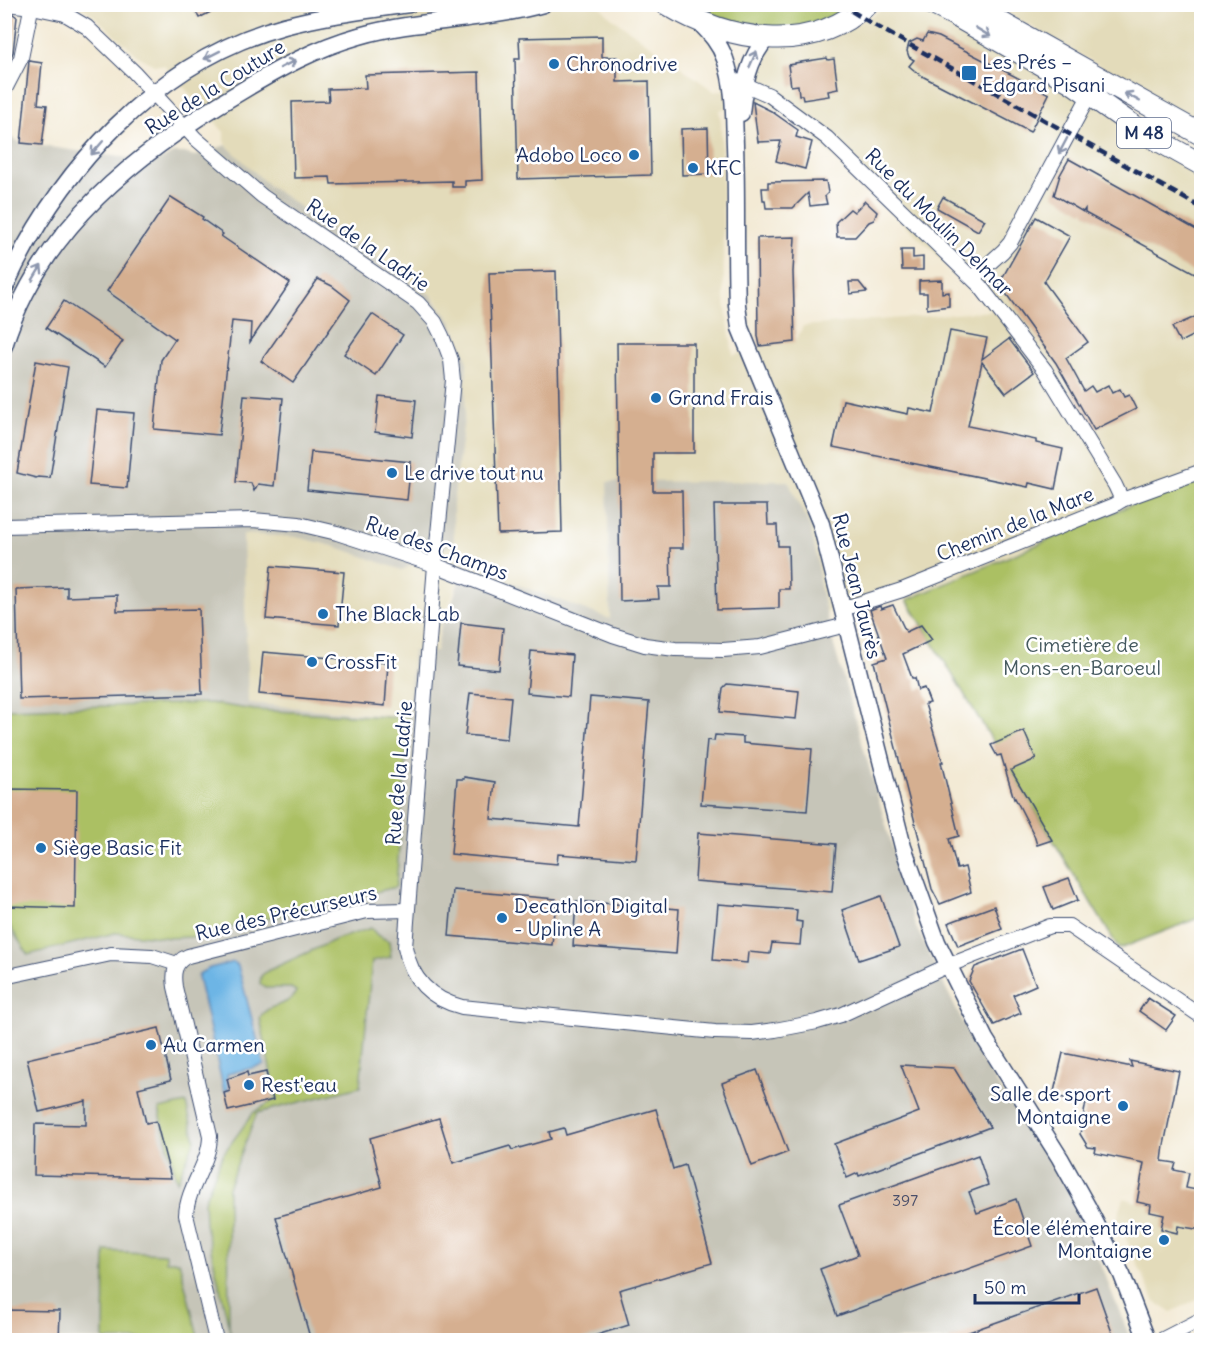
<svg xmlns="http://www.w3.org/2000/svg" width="1206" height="1345" font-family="Delius,sans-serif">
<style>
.built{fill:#e3dbba;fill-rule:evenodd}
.industrial{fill:#c6c5b8}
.green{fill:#abc064;stroke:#637861;stroke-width:1.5}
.water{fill:#6db5e5;stroke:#4472a2;stroke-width:1.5}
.building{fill:#d5af90}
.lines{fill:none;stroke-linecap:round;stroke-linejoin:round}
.minor-casing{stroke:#3b4b70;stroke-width:16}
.tertiary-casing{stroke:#3b4b70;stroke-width:19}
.primary-casing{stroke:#3b4b70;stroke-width:23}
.minor{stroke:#fff;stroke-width:14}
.tertiary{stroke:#fff;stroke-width:16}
.primary{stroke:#fff;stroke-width:21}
.rail{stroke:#1b2f5e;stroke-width:4.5;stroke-dasharray:9 4.5;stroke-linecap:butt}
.oneway{stroke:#8d97ae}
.poi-dot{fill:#1f6fb2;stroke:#fff;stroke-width:2}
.labels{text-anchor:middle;stroke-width:5;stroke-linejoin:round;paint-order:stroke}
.number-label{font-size:16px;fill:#4a4f6a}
.shield{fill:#fff;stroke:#5f6d8e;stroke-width:1.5}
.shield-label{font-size:18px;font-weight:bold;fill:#1b2f5e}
.poi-label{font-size:20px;fill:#1b2f5e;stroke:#fff;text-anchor:start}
.street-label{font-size:20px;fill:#1b2f5e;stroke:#fff}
.park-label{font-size:20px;fill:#465a60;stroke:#fff}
</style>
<rect width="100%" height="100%" fill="#fff"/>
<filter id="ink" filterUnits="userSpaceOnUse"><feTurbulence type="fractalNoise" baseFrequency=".0167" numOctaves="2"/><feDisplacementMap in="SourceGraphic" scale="12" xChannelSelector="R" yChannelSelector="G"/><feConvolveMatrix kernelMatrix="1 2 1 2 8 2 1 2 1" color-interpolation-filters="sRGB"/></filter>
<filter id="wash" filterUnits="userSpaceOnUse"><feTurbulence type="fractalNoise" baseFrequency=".008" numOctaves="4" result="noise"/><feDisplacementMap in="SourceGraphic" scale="24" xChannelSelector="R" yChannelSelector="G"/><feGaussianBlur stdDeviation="1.35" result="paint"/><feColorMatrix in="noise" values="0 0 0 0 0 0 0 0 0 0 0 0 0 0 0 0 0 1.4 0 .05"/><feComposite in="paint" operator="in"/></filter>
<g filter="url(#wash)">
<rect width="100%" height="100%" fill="#f3ead5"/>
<g class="built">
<path d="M77 5H598L611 17 715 92 758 81 757 65 761 52 772 45 846 30 884 8 909 6 923 10 1070 89 1201 172V479L1159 493 907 600 901 591 826 612 820 586 817 558 607 482 610 620 464 565 439 631 436 652H413L409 718 247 703 243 534 297 537 337 547 454 544 453 504 465 412 467 359 456 330 438 302 431 295 269 186 233 153 224 141V132L164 65H154L138 56 93 15ZM764 100 790 118 833 157 929 247 992 311 803 326 795 342 765 346 733 355 724 296 721 122 719 110Z"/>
<path d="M994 5H1201V123L1053 39Z"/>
<path d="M1160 1160 1176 1163 1175 1170 1189 1173 1186 1188 1201 1191 1202 1261 1200 1270 1201 1271V1298L1171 1312 1155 1302 1117 1219 1124 1198 1137 1202 1143 1172Z"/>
</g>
<path class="industrial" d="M4 130 12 138 21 143 156 162 174 153H184L195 156 226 145 269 186 431 295 451 321 462 344 467 359 465 412 453 504 454 544 402 570 337 547 297 537 243 534 248 703 408 718 413 651 436 652 442 621 450 608 464 565 610 619 607 482 788 481 810 527 817 558 820 586 834 646 915 925 982 1062 1059 1174 1080 1214 1131 1340H5Z"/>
<g class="green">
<path d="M685 5H856C841 11 822 23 806 27 763 35 723 19 685 5Z"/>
<path d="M1201 479V917L1119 949 907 600 1159 493Z"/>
<path d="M210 703 255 710 409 718 396 887 192 937 171 938 115 933 28 955 5 919V709Z"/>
<path d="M371 928 377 935 389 941 391 957 372 961 360 1087 257 1113 228 1188 229 1327 232 1340 205 1224 204 1201 223 1154 254 1112 276 1099 260 1018C266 1003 291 1007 296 991L291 988H266L260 984 261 976 267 971 337 939Z"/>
<path d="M186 1103 195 1140 177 1182 159 1109Z"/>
<path d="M105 1251 166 1254V1261H179L199 1340H104Z"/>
</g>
<path class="water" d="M234 962 238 966 264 1065 227 1074 229 1089 224 1091 198 977 200 973 210 968Z"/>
<g id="blocks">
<g class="building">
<path d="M192 4H226L199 18Z"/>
<path d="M4 13 13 14 17 17 13 52 10 59H4Z"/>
<path d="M927 34 939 37 1049 94 1030 132 920 75 909 66 914 60 909 57 907 51 909 43 917 39 923 41Z"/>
<path d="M602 36V57H617V82L649 81 651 175 518 179 515 59H520L519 38Z"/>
<path d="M827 58 828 60 834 59 838 89 828 91 829 96 803 100 802 95H799L798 85 791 86 788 65 795 64V63Z"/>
<path d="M29 61 42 63 38 104 47 105 42 145 21 143Z"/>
<path d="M479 72 482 180 465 181V187H452V181L331 184 330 177 294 178 292 102 329 101 328 89 366 88 365 75Z"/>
<path d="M753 102 771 111 798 130 796 137 812 142 805 169 776 161 781 141 758 142Z"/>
<path d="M708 128 709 174 682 175 681 129Z"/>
<path d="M1069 159 1202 233V277L1085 213V209L1083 212 1054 195 1060 175Z"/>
<path d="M826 181 828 193 825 196 827 204 810 206 808 193 793 208H766L765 200H763L762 188H768V182Z"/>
<path d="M171 197 203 217 202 219 223 234 221 236 290 283 250 342 251 323 232 321 219 435 154 429 161 360 175 339 107 291Z"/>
<path d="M943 197 985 220 978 231 937 208Z"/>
<path d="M865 201 877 212 874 220 869 222 855 237H837L836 222 850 209 854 212Z"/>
<path d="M1036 217 1070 236 1044 282 1088 342 1066 358 1084 391 1091 386 1095 392 1108 385 1112 393 1120 389 1124 397 1129 395 1136 409 1094 430 1056 363 999 284Z"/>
<path d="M795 237 793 272 795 342 760 346 758 336 757 238Z"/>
<path d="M901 250H913V258L923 257V270H902Z"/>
<path d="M556 271 562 532 498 534 489 273Z"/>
<path d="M318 279 332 286 350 300 293 383 261 361Z"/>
<path d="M942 280V293L949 292V306L927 309V293H919V281Z"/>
<path d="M849 282H859L867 292 850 294Z"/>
<path d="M64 301 123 341 105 367 46 328Z"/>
<path d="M372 314 403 335 376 376 344 354Z"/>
<path d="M1202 314V331L1180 342 1172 327Z"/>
<path d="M950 331 987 338 982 359 1009 339 1034 372 1006 393 982 362 968 426 1036 440V443L1063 449 1055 489 1029 483 1028 487 833 447 843 400 908 414 909 408 933 413Z"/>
<path d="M617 343H694V453H653V491H682L683 548H670L671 587H658L659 599 620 601Z"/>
<path d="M36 361 68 367 50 478 38 477 36 478 17 473Z"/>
<path d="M244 395 283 398 274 486 258 484 254 491 251 483 236 482Z"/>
<path d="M379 396 416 400 412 437 375 432Z"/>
<path d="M97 410 134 413 127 488 89 485Z"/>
<path d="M311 452 411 462 407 500 307 490Z"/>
<path d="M714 505H767L768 525H777L778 546H788L789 589H779V608L717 610Z"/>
<path d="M271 566 344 572 339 625 266 619Z"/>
<path d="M67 587V597L117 595V611L199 609 202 694 19 699 16 589Z"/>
<path d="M893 605 906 632 921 625 932 640 903 654 912 678H915L918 690 924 688 930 703 925 704 940 753 943 762H941L959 836 949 839 957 869 965 867 971 892 940 904 932 889 874 662 887 658 870 610 880 606 881 609Z"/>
<path d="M461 623 503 628 499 670 457 666Z"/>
<path d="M531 651 572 655 569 697 527 693Z"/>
<path d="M263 652 388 663 385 706 259 694Z"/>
<path d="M727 684 799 691 796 719 720 712 723 688Z"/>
<path d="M470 693 511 697 507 739 465 735Z"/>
<path d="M590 697 649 702 636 860 558 854 557 864 451 854 457 779H464V777L495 782 491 819 579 827Z"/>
<path d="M1024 731 1036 759 1011 770 1052 840 1037 845 1034 835 1015 798 1014 799 1001 755 997 756 991 745Z"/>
<path d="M715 735 743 737V743L812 749 807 811 701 804 707 740 714 741Z"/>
<path d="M8 789 77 790 75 908 6 906Z"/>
<path d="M698 833 836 844 832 892 695 881Z"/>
<path d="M1069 878 1078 900 1053 910 1044 887Z"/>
<path d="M453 890 556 899 552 945 449 936Z"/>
<path d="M881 896 899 947 859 960 842 910Z"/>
<path d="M576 901 679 909 676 954 573 946Z"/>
<path d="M718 904 797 910 796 921 802 922 800 945 772 943 770 954 748 952 747 963 713 960Z"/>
<path d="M994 906 1002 929 958 946 948 923Z"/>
<path d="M1022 949 1036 985 1013 995 1021 1013 994 1025 969 981 975 967Z"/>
<path d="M1148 998 1176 1016 1166 1030 1139 1011Z"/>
<path d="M159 1028 171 1080 138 1088 146 1123 156 1121 171 1178 34 1175 35 1124 86 1125V1101L39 1112 27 1059Z"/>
<path d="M1063 1053 1132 1067 1130 1061 1179 1071 1164 1145 1162 1161 1176 1163 1174 1170 1189 1173 1186 1188 1202 1191V1230L1178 1226 1177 1233 1161 1229 1164 1215 1150 1212 1151 1205 1137 1202 1144 1163 1095 1153 1096 1148 1088 1147 1080 1134 1086 1102 1053 1096Z"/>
<path d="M901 1065 954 1068 990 1127 859 1176 858 1173 847 1178 834 1144 919 1112Z"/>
<path d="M757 1070 788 1152 752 1166 722 1083Z"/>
<path d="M247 1072 248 1076 266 1072 273 1100 228 1111 224 1093 230 1091 227 1079Z"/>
<path d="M656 1109 673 1169 685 1165 712 1263 619 1290 629 1325 578 1341H311L276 1217 382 1187 370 1138 439 1118 453 1163 510 1146 512 1150 551 1139 549 1132 564 1128 566 1135Z"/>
<path d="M978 1155 988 1185 969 1192 977 1213 1016 1199 1032 1246 837 1316 820 1269 858 1255 839 1205Z"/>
<path d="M1096 1287 1115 1341H949V1339Z"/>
<path d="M4 1310 60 1311 59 1341H4Z"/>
</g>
</g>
</g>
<g filter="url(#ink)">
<use href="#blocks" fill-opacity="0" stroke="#3b4b70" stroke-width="1.5"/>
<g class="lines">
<defs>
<g id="minor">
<path d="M7 4 32 7 65 14 87 27 134 72 195 138 262 196 418 303 435 322 442 336 451 360 453 380 435 565 405 947C411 979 430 999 462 1007L715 1032 752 1033 775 1030 817 1022 841 1015 947 966 1050 926H1069L1202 1017"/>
<path d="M737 81 769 95 827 138 980 286 1045 370 1115 485 1122 500"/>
<path d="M4 91 21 58 32 4"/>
<path d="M973 278 1003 251 1010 243 1090 94"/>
<path d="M4 526 253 520 299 524 337 533 435 565 613 635 645 645 675 649 723 650 760 647 846 625"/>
<path d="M842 609 902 590 1114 505 1122 500 1202 471"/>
<path d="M4 977 111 954 152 956 177 964"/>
<path d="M216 1340 186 1215C187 1187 210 1163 210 1136L175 987C173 973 174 962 188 956L367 911 407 910"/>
<path d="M1161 1340 1202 1319"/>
</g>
<g id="tertiary">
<path d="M699 22C710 33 720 44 725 59 735 86 734 116 735 145 737 198 735 251 737 305L740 328 821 524 903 847 937 942 985 1039 1060 1158 1088 1208 1122 1275 1147 1340"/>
<path d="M741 113C744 86 748 58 768 37"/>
<path d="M4 289C57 171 156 61 284 26 325 15 367 10 409 4"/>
<path d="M4 346C39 229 139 151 240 92 278 69 316 48 359 36 419 19 483 21 543 4"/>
</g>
<g id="primary">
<path d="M666 4C728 41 810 57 867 4"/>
<path d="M932 4 954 15 1071 82 1141 131 1202 165"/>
<path d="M968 4 1202 135"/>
</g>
</defs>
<use href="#minor" class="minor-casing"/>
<use href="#tertiary" class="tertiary-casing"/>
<use href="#primary" class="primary-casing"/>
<use href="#minor" class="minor"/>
<use href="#tertiary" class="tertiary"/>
<use href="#primary" class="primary"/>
<path class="rail" d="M840 4 876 26 1202 208"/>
</g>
<defs><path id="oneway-shaft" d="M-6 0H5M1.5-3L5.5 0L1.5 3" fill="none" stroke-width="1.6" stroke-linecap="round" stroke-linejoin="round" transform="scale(1.5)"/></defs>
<g class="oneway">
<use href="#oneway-shaft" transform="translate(983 32) rotate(31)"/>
<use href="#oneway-shaft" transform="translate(212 55) rotate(153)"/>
<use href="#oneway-shaft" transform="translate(753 59) rotate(-66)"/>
<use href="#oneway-shaft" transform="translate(288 64) rotate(-27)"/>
<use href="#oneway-shaft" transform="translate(1132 97) rotate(-151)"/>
<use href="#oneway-shaft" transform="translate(1063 146) rotate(118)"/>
<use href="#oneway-shaft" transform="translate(97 148) rotate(131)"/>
<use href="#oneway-shaft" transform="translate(37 273) rotate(-59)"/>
</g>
</g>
<g class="poi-dot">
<circle cx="554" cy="64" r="6"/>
<rect x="961" y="65" width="16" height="16" rx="3"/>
<circle cx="634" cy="155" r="6"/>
<circle cx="693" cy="168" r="6"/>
<circle cx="656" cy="398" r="6"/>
<circle cx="392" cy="473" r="6"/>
<circle cx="323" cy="614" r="6"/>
<circle cx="312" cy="662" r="6"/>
<circle cx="41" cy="848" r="6"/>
<circle cx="502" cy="918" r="6"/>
<circle cx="151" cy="1045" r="6"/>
<circle cx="249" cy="1085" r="6"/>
<circle cx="1123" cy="1106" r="6"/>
<circle cx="1164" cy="1240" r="6"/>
</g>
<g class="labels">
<g class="number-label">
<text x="905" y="1206">397</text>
</g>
<rect class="shield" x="1117" y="118" width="54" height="30" rx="4.5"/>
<g class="shield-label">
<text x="1144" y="139">M 48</text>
</g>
<g class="poi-label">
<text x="982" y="69">Les Prés –<tspan x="982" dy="23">Edgard Pisani</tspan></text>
<text x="566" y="71">Chronodrive</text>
<text x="622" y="162" text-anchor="end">Adobo Loco</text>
<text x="705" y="175">KFC</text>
<text x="668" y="405">Grand Frais</text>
<text x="404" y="480">Le drive tout nu</text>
<text x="335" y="621">The Black Lab</text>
<text x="324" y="669">CrossFit</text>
<text x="53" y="855">Siège Basic Fit</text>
<text x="514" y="913">Decathlon Digital<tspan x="514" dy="23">- Upline A</tspan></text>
<text x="163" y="1052">Au Carmen</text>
<text x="261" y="1092">Rest'eau</text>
<text x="1111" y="1101" text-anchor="end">Salle de sport<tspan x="1111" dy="23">Montaigne</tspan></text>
<text x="1152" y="1235" text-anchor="end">École élémentaire<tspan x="1152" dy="23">Montaigne</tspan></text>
</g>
<g class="street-label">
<text transform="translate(215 87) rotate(-32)" y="7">Rue de la Couture</text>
<text transform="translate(939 222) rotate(45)" y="7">Rue du Moulin Delmar</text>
<text transform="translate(368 245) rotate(35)" y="7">Rue de la Ladrie</text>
<text transform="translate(1015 524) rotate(-22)" y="7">Chemin de la Mare</text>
<text transform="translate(437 548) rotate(20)" y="7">Rue des Champs</text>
<text transform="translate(857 586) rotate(76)" y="7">Rue Jean Jaurès</text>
<text transform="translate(399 773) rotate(-85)" y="7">Rue de la Ladrie</text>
<text transform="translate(286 913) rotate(-13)" y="7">Rue des Précurseurs</text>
</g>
<g class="park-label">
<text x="1082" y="652">Cimetière de<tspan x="1082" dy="23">Mons-en-Baroeul</tspan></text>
</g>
</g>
<rect width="1206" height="1345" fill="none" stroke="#fff" stroke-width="24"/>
<path d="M975 1294v9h104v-9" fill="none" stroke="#1b2f5e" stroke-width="3"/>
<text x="984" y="1294" font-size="18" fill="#1b2f5e" stroke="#ffffff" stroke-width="4.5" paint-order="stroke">50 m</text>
</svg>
